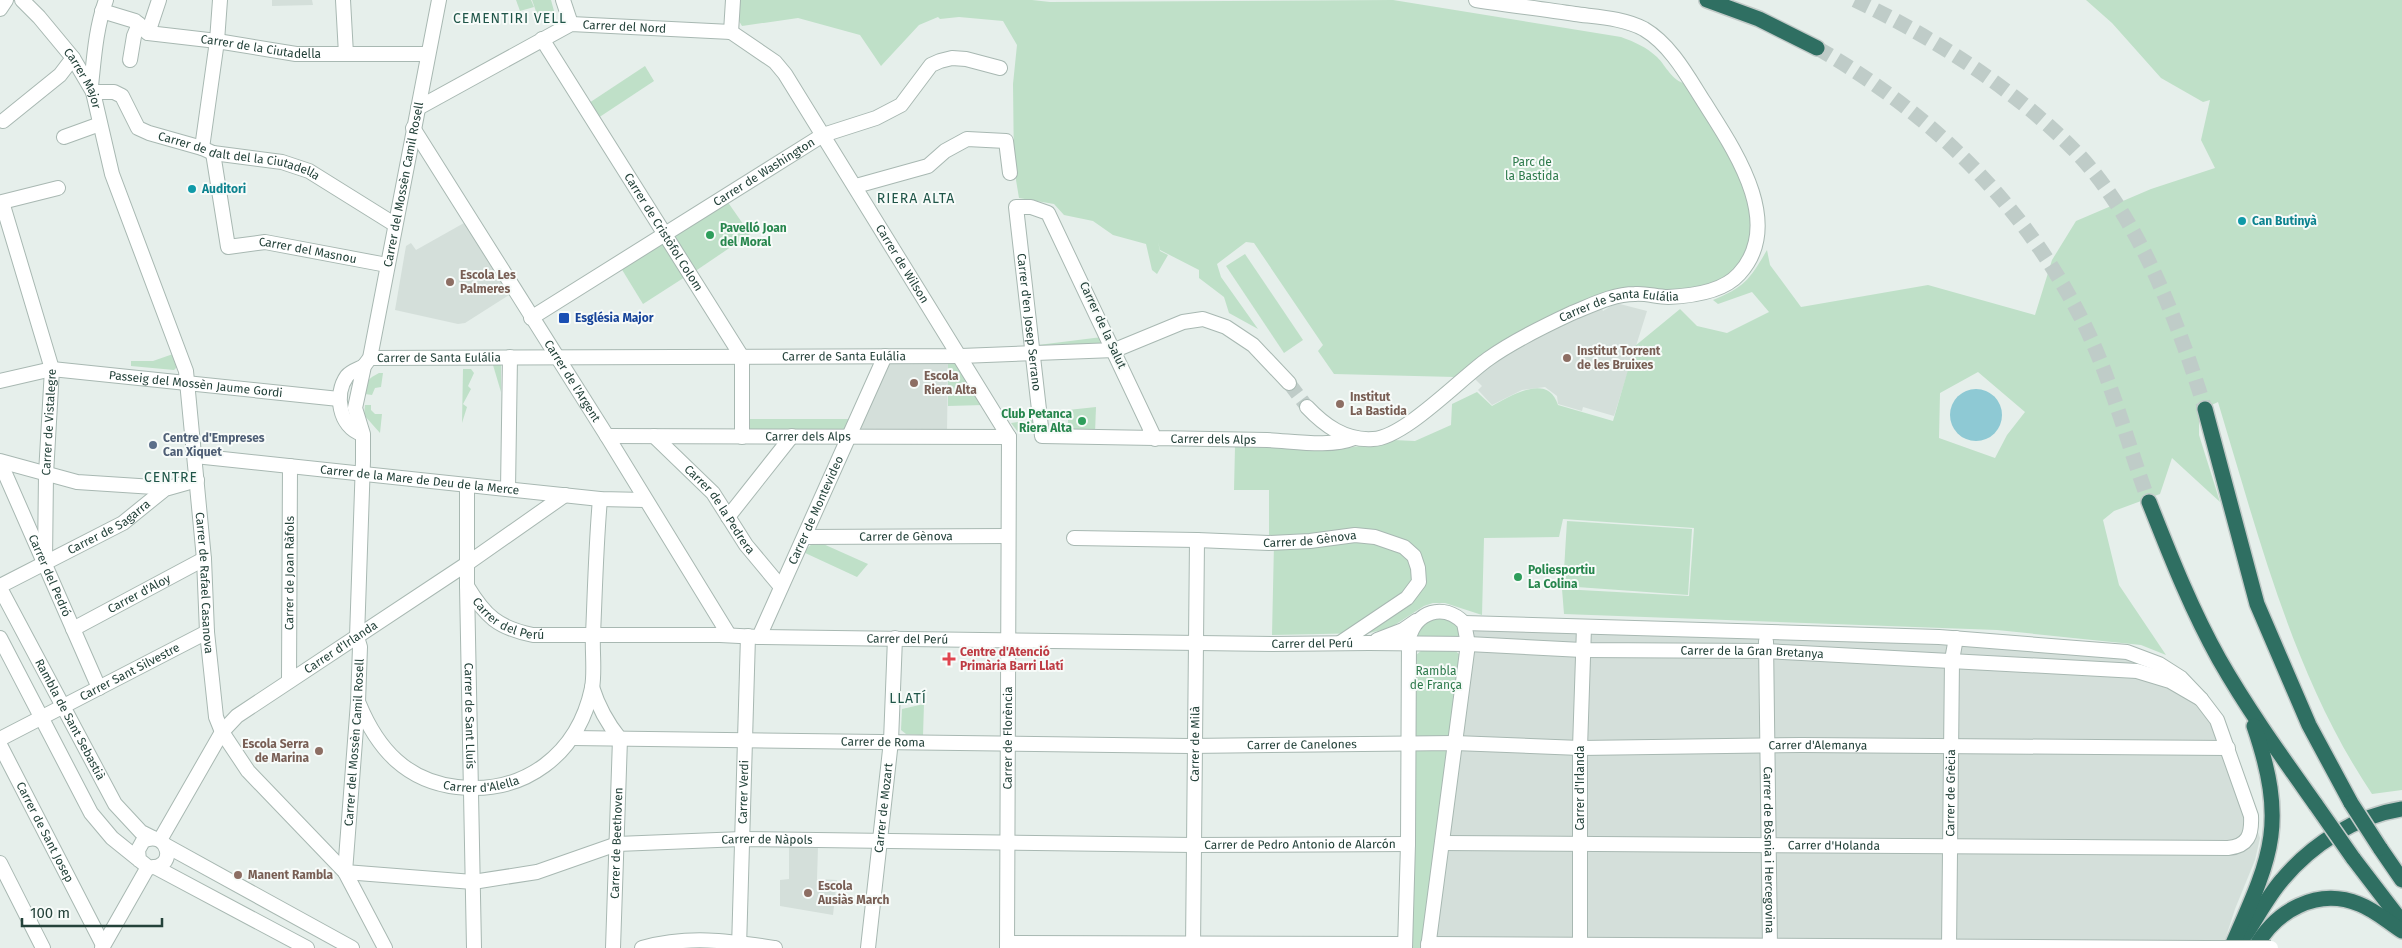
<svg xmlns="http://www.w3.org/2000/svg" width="2402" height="948" font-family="'Fira Sans',sans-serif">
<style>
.built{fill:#d4dfda}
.green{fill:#bfe0c8;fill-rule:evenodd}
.water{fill:#8ec9d4}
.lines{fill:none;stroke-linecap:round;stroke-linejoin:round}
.minor-tunnel{stroke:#bfccc8;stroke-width:14;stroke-dasharray:14 7;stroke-linecap:butt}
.highway-tunnel{stroke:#bfccc8;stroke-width:15;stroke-dasharray:15 8;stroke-linecap:butt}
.minor-casing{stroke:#a8b8b2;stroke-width:16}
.highway-casing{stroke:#c2cac8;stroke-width:18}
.minor{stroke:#fff;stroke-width:14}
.highway{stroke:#2f6f62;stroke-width:15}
.minor-bridge-casing{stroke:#a8b8b2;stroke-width:16;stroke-linecap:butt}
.highway-bridge-casing{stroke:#c2cac8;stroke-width:18;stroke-linecap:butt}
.minor-bridge{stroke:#fff;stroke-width:14}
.highway-bridge{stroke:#2f6f62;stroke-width:15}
.culture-dot{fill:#0f9aa8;stroke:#f7fbf9;stroke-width:2}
.leisure-dot{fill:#2e9e5b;stroke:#f7fbf9;stroke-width:2}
.education-dot{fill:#8d6e63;stroke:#f7fbf9;stroke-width:2}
.transit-dot{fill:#1a4fb4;stroke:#f7fbf9;stroke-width:2}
.service-dot{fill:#5c6f8a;stroke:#f7fbf9;stroke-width:2}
.health-dot{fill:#e0444e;stroke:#f7fbf9;stroke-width:2}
.labels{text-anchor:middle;stroke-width:4;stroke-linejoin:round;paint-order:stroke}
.street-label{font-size:12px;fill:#24423a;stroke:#f7fbf9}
.park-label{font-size:12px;fill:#2d7a4b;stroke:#f7fbf9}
.culture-label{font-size:12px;font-weight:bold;fill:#0d838f;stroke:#f7fbf9;text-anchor:start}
.leisure-label{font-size:12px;font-weight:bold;fill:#27864d;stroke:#f7fbf9;text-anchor:start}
.education-label{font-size:12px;font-weight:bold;fill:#785e54;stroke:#f7fbf9;text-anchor:start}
.transit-label{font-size:12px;font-weight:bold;fill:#164399;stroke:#f7fbf9;text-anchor:start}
.service-label{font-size:12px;font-weight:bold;fill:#4e5e75;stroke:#f7fbf9;text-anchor:start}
.health-label{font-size:12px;font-weight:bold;fill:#be3a42;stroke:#f7fbf9;text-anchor:start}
.neighbourhood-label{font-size:14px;letter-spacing:1px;fill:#1f5548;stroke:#f7fbf9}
</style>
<rect width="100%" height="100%" fill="#e6efeb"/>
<g class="built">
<path d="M272 0H312L313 5 272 6Z"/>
<path d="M464 223 509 295 465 323 458 324 395 310 406 246 411 243 416 250Z"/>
<path d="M1616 303 1647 311 1614 416 1583 407 1582 411 1558 404 1557 396 1545 387 1522 390 1492 405 1478 390 1482 386 1473 377 1511 352 1557 327 1601 307 1603 311Z"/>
<path d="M890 361H948L947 431 859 430Z"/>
<path d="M1469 624 1761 631 2119 654 2169 673 2185 685 2228 742 2260 838 2255 860 2235 909 2223 946 1428 948Z"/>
<path d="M789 847H818L817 879 837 880 833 915 780 906V880L789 879Z"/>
</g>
<g class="green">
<path d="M516 0H531L534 7 520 11Z"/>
<path d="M532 0H551L554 11 538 17Z"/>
<path d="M737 0H1032L1050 2 1393 0 1621 37C1635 42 1646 47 1657 57 1667 67 1671 80 1686 84L1725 146 1744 184 1750 206 1752 244 1739 268 1719 282 1686 290H1648L1497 346 1455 377 1334 374 1318 351 1323 345 1254 243 1246 242 1217 264 1221 277 1258 329 1229 313 1224 297 1199 278V270L1160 250 1158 242 1160 251 1168 255 1157 274 1152 270 1146 244 1113 235 1093 221 1064 215 1054 204 1019 198 1014 168 1013 84 1017 45 1003 21 959 17 940 19 938 17 919 25 881 66 860 35 798 18 742 26 736 16Z"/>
<path d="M2086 0H2402V790L2372 794C2293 676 2259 537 2218 402L2199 411V435L2220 502 2172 458 2160 494 2114 511 2103 520 2119 585 2166 655 2141 645 1997 630 1564 614 1562 589 1689 596 1694 528 1563 519 1559 537 1484 538 1482 615 1445 603H1433L1424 606 1390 628 1369 633 1272 635 1274 543 1269 535V490H1234L1235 447 1342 449 1393 440 1415 441 1451 425 1452 404 1477 392 1492 406C1511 396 1548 372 1558 405L1613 421 1635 346 1680 309 1697 326 1727 333 1769 312 1752 292 1718 304 1713 300C1745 287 1750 279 1767 250L1770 265 1801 307 1928 285 2035 315 2052 260 2076 221 2151 189 2215 168 2201 140 2210 100 2203 102 2161 78 2112 23ZM1978 372 2025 412 2007 435 1995 458 1939 438 1940 393Z"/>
<path d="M645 66 654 81 598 118 589 103Z"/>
<path d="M727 201 750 234 694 272 672 235Z"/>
<path d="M662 242 685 277 643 304 621 268Z"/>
<path d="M1245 254 1303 340 1284 353 1226 266Z"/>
<path d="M1102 337 1105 348 1040 350 1038 345Z"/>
<path d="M173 354 177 367 174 370 131 366V361H153Z"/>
<path d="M948 361 960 366 984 405 948 406Z"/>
<path d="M493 365H501V392Z"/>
<path d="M463 369H471L474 373 468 386 471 389 463 404 467 407 462 423Z"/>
<path d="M379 373H383L381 387 375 388 372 395 365 394C363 383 369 378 379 373Z"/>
<path d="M365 405H371V410L375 414H382L380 433 364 415Z"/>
<path d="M1096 407 1095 433H1068V410Z"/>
<path d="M749 419H851L846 430H749Z"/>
<path d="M1034 420 1035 431 1018 432 1011 423Z"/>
<path d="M1567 521 1692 529 1688 595 1563 586Z"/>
<path d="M813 543H821L868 564 857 577 803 552Z"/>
<path d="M1431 617 1449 618 1461 630 1462 637 1415 636 1418 627Z"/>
<path d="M1453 649 1459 654 1461 659 1423 948H1412L1415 656 1422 650Z"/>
<path d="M924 704 923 735 906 734 901 730 902 709Z"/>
</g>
<circle class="water" cx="1976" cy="415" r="26"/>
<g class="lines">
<path class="minor-tunnel" d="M1289 383 1307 407"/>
<g class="highway-tunnel">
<path d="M1855 0C1933 37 2018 91 2078 154 2141 222 2178 322 2205 409"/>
<path d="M1817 48C1928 111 2020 200 2079 314 2110 373 2126 440 2149 502"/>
</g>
<defs>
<g id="minor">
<path id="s1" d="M22 0 39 17 73 58 93 92 112 174 186 371 204 559 207 632 216 717 222 732 248 771 345 872 385 948"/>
<path d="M343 0 346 54"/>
<path d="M563 0 571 24"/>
<path d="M0 9 6 0"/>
<path id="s2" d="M102 11 135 21 148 33 217 41 296 54H427"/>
<path id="s3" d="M731 32 775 62 785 74 1009 437"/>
<path d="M731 32 733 0"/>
<path d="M148 33 159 0"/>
<path id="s4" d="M542 39 742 357V437"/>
<path d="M130 60 134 36 139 24"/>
<path d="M91 86C94 58 96 27 106 0"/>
<path id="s5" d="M93 92H114L122 96 138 128 149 133 202 148 213 153 282 162 309 171 394 224"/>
<path id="s6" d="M418 108 571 24 731 32"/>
<path d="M3 121 60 75 73 58"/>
<path id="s7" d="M413 128 607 436 729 635"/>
<path d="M64 137 100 124"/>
<path d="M202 148 217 41 220 0"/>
<path id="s8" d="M213 153 228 247 265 242 387 265"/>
<path d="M856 186 928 166 945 151 967 139 1006 141 1010 173"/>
<path id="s9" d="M531 318 823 135 876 118 901 105 931 65 940 61 952 58 966 59 1000 68"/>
<path id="s10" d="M370 358 961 356 1115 350 1183 322 1203 319 1226 327 1253 345 1289 383"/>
<path id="s11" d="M0 381 52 369 339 399"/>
<path id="s12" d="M1307 407C1324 425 1345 441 1373 439 1404 438 1461 378 1488 359 1513 341 1544 326 1572 313 1592 305 1613 294 1635 294 1646 293 1657 297 1668 297 1691 296 1723 292 1739 274 1786 223 1733 148 1704 102 1688 77 1671 45 1644 29 1624 18 1597 17 1575 14 1542 9 1509 5 1476 0"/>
<path d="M362 434C339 427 334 394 347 376 351 371 359 369 364 366"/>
<path id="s13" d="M607 436 1009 437"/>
<path id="s14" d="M654 436 713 493 746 545 781 587"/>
<path id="s15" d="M1155 439 1048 213 1031 207H1016L1042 436C1117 438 1192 439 1267 440 1293 441 1330 448 1354 438"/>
<path id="s16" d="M195 456 600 499 645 500"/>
<path d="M0 461 77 482 154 487 162 491"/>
<path id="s17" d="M0 462 99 688"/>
<path id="s18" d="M467 485V586L474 948"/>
<path d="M508 489 510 357"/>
<path d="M728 517 792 436"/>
<path id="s19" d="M805 537 1008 536"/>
<path id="s20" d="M1074 538 1197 540 1269 543 1310 541 1355 535 1375 537 1404 547 1414 556 1418 568 1419 582 1407 598 1340 643"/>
<path id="s21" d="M45 561 46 474 52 369 2 202 58 188"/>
<path id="s22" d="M0 586 123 523 165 489 197 480"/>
<path id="s23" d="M467 586C485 616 498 628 533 635H720L759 637 1272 644 1369 643 1468 644 1582 650 1765 651 2137 671 2170 681 2201 699"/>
<path id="s24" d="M0 588 115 804 141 832 153 838"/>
<path id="s25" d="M73 629 204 559"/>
<path id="s26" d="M759 637 885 356"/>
<path d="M0 638 91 813 112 838 148 867C178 871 170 828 143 841L138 850 139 860"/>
<path d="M1377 640 1403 630 1416 621"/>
<path id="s27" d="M1766 641 1770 948"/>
<path id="s28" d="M289 681 290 466"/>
<path d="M592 687C598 706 607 723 620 739"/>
<path id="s29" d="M359 704C378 750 407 781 457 787 525 795 578 754 592 688 595 671 592 652 593 635 595 590 596 544 600 499"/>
<path id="s30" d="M572 738 1189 746 1455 743 1580 748 1801 745 2228 748"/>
<path id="s31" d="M0 739 207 632"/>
<path id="s32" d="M0 745 103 945"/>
<path id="s33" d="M160 840 222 732 237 716 468 563 565 495"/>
<path id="s34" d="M1442 843 2228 848C2248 846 2252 835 2251 816L2217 720 2201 699 2181 678 2159 664 2127 652 1939 637 1464 623"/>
<path d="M165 845 352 948"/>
<path d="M0 863 43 948"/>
<path d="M155 867 307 948"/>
<path id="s35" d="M345 872 473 882 537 872 617 844 742 839 1193 845 1408 844"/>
<path id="s36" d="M345 872 358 702 360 647 357 637 363 461V434L355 408 364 366 370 358 439 0"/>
<path d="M1008 943 1405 944"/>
<path d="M1428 944 2205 948"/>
<path d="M102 948 148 867"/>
<path id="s37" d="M613 948 620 739"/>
<path d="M642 948C689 935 728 941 775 948"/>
<path id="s38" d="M739 948 748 636"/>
<path id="s39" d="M868 948 891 741 895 638"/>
<path id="s40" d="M1007 948 1009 437"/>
<path id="s41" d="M1193 948 1197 540"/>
<path d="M1405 948 1408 844 1409 638C1416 612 1443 602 1464 623L1468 644 1428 948"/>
<path id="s42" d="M1580 948V748L1584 627"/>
<path id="s43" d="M1949 948 1952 660 1956 638"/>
</g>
<g id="highway">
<path d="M1707 0 1759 19 1817 48"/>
<path d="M2205 409 2257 604 2309 725 2351 803"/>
<path d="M2149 502C2170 555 2191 609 2219 659 2248 710 2282 757 2316 805"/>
<path d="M2380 848 2402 880"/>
<path d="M2353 858 2402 922"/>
<path d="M2246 934C2258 916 2268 896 2282 880 2312 844 2356 816 2402 809"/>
<path d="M2231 948C2271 857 2288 826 2254 726"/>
<path d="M2255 948C2275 911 2317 887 2359 904 2375 910 2388 922 2402 931"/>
</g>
</defs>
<use href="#minor" class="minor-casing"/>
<use href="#highway" class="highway-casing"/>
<use href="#minor" class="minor"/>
<use href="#highway" class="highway"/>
<defs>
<path id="minor-bridge" d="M2205 948H2271"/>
<g id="highway-bridge">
<path d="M2351 803 2380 848"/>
<path d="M2316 805 2353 858"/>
</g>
</defs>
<use href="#minor-bridge" class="minor-bridge-casing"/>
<use href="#highway-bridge" class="highway-bridge-casing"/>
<use href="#minor-bridge" class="minor-bridge"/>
<use href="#highway-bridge" class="highway-bridge"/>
</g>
<g class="culture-dot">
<circle cx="192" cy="189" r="5"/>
<circle cx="2242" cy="221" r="5"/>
</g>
<g class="leisure-dot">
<circle cx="710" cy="235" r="5"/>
<circle cx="1082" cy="421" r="5"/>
<circle cx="1518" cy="577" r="5"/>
</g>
<g class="education-dot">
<circle cx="450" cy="282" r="5"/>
<circle cx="1567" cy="358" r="5"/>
<circle cx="914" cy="383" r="5"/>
<circle cx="1340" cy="404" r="5"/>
<circle cx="319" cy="751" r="5"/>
<circle cx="238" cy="875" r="5"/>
<circle cx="808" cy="893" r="5"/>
</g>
<rect class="transit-dot" x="558" y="312" width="12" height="12" rx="2.5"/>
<circle class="service-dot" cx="153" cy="445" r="5"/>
<path class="health-dot" d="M946.5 651.5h5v5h5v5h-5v5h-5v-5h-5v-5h5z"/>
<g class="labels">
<g class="street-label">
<text dy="4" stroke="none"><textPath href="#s6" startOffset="228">Carrer del Nord</textPath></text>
<text dy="4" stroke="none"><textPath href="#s2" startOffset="166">Carrer de la Ciutadella</textPath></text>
<text dy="4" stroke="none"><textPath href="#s1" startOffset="100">Carrer Major</textPath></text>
<text dy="4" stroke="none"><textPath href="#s5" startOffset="171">Carrer de dalt del la Ciutadella</textPath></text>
<text dy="4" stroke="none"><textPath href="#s9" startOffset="275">Carrer de Washington</textPath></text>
<text dy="4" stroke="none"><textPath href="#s36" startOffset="696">Carrer del Mossèn Camil Rosell</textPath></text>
<text dy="4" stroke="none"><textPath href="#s4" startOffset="228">Carrer de Cristòfol Colom</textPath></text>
<text dy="4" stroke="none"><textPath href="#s8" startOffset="176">Carrer del Masnou</textPath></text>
<text dy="4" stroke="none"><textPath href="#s3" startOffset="292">Carrer de Wilson</textPath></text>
<text dy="4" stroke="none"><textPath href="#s12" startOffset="362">Carrer de Santa Eulália</textPath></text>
<text dy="4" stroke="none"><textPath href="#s15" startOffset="399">Carrer d'en Josep Serrano</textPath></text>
<text transform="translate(1103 325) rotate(65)" y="4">Carrer de la Salut</text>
<text dy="4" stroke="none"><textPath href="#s10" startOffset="69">Carrer de Santa Eulália</textPath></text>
<text dy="4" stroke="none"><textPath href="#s10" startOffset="474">Carrer de Santa Eulália</textPath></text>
<text dy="4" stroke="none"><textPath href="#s7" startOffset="299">Carrer de l'Argent</textPath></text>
<text dy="4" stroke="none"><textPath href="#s11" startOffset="198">Passeig del Mossèn Jaume Gordi</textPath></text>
<text dy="4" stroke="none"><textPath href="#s21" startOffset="139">Carrer de Vistalegre</textPath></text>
<text dy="4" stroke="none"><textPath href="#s13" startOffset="201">Carrer dels Alps</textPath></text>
<text dy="4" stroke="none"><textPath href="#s15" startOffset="685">Carrer dels Alps</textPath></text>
<text dy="4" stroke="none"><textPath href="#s16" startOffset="226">Carrer de la Mare de Deu de la Merce</textPath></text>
<text dy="4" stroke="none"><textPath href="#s14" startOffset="99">Carrer de la Pedrera</textPath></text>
<text dy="4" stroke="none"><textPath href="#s26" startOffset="139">Carrer de Montevideo</textPath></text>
<text dy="4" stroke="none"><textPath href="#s22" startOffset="124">Carrer de Sagarra</textPath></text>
<text dy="4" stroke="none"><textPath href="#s19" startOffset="101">Carrer de Gènova</textPath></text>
<text dy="4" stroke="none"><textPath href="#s20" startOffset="236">Carrer de Gènova</textPath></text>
<text dy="4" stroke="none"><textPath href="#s28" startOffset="108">Carrer de Joan Ràfols</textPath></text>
<text dy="4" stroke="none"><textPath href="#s17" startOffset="124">Carrer del Pedró</textPath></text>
<text dy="4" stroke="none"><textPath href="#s1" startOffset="624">Carrer de Rafael Casanova</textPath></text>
<text dy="4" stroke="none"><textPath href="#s25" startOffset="75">Carrer d'Aloy</textPath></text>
<text dy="4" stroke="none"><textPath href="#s23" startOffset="56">Carrer del Perú</textPath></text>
<text dy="4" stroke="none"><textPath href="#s23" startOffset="460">Carrer del Perú</textPath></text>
<text dy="4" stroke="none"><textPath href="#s23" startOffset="865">Carrer del Perú</textPath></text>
<text dy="4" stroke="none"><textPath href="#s33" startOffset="271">Carrer d'Irlanda</textPath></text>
<text dy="4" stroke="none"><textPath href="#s23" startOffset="1305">Carrer de la Gran Bretanya</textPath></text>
<text dy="4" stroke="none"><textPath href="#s31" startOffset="146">Carrer Sant Silvestre</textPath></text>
<text dy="4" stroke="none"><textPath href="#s18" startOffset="231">Carrer de Sant Lluís</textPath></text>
<text dy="4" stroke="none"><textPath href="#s24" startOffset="149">Rambla de Sant Sebastià</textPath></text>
<text dy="4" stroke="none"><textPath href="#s40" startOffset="210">Carrer de Florència</textPath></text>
<text dy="4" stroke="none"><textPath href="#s30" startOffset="311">Carrer de Roma</textPath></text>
<text dy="4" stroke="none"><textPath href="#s36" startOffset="130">Carrer del Mossèn Camil Rosell</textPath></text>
<text dy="4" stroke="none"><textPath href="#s41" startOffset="204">Carrer de Milà</textPath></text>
<text dy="4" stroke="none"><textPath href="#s30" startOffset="730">Carrer de Canelones</textPath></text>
<text dy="4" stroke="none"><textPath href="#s30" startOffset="1246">Carrer d'Alemanya</textPath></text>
<text dy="4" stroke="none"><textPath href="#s29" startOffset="160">Carrer d'Alella</textPath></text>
<text dy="4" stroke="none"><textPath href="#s42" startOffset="160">Carrer d'Irlanda</textPath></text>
<text dy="4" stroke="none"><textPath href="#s38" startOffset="156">Carrer Verdi</textPath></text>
<text dy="4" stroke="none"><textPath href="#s43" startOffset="155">Carrer de Grècia</textPath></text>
<text dy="4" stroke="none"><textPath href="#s39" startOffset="141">Carrer de Mozart</textPath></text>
<text dy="4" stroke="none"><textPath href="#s32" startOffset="98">Carrer de Sant Josep</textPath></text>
<text dy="4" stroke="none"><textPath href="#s35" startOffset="428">Carrer de Nàpols</textPath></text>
<text dy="4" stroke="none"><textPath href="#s37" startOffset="105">Carrer de Beethoven</textPath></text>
<text dy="4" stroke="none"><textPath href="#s35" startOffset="961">Carrer de Pedro Antonio de Alarcón</textPath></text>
<text dy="4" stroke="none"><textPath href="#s34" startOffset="392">Carrer d'Holanda</textPath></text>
<text dy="4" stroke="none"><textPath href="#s27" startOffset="209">Carrer de Bòsnia i Hercegovina</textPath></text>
</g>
<g class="park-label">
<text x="1532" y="166">Parc de<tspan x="1532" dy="14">la Bastida</tspan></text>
<text x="1436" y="675">Rambla<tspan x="1436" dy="14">de França</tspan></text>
</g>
<g class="culture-label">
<text x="202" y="193">Auditori</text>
<text x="2252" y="225">Can Butinyà</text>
</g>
<g class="leisure-label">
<text x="720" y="232">Pavelló Joan<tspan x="720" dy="14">del Moral</tspan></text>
<text x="1072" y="418" text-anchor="end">Club Petanca<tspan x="1072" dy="14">Riera Alta</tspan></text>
<text x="1528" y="574">Poliesportiu<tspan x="1528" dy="14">La Colina</tspan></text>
</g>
<g class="education-label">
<text x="460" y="279">Escola Les<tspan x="460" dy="14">Palmeres</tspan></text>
<text x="1577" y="355">Institut Torrent<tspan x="1577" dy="14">de les Bruixes</tspan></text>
<text x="924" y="380">Escola<tspan x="924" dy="14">Riera Alta</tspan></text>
<text x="1350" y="401">Institut<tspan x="1350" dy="14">La Bastida</tspan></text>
<text x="309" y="748" text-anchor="end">Escola Serra<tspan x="309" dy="14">de Marina</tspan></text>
<text x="248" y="879">Manent Rambla</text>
<text x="818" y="890">Escola<tspan x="818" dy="14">Ausiàs March</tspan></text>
</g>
<g class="transit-label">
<text x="575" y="322">Església Major</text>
</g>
<g class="service-label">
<text x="163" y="442">Centre d'Empreses<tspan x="163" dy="14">Can Xiquet</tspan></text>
</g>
<g class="health-label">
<text x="960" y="656">Centre d'Atenció<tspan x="960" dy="14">Primària Barri Llatí</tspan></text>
</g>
<g class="neighbourhood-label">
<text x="510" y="23">CEMENTIRI VELL</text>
<text x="916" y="203">RIERA ALTA</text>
<text x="171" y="482">CENTRE</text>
<text x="908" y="703">LLATÍ</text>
</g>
</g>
<path d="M22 918v8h140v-8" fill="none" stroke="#24423a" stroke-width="2.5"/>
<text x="30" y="918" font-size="15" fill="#24423a" stroke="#f7fbf9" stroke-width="4" paint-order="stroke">100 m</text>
</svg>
